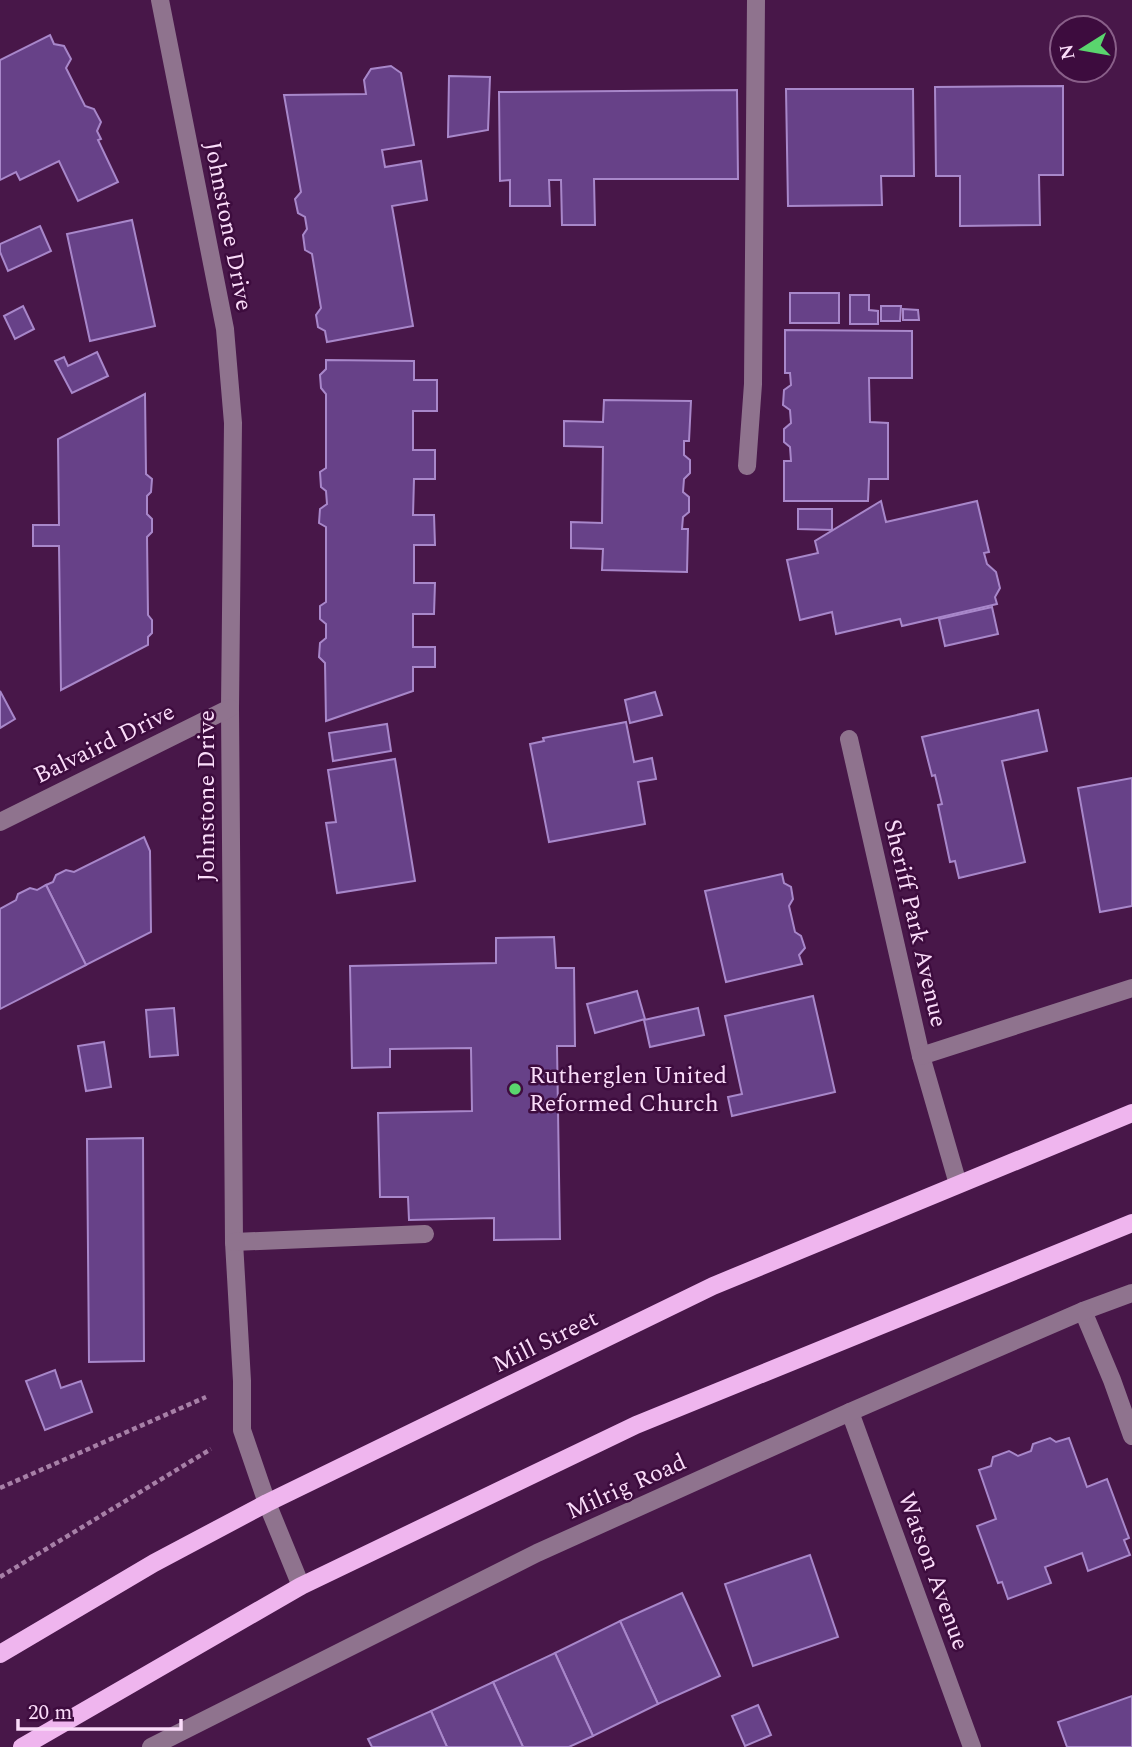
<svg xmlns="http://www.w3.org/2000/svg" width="1132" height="1747" font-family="Spectral,serif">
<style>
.building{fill:#674188;stroke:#a887ca;stroke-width:2}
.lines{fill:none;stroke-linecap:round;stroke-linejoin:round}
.path{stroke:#a780a7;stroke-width:4.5;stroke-dasharray:5 3.5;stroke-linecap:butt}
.minor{stroke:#8f738e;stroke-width:18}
.major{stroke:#efb5ee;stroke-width:18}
.poi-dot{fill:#5ad56e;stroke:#3d0c3e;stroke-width:2.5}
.labels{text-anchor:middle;stroke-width:5;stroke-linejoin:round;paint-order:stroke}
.street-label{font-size:24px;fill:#fadcf9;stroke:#3d0c3e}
.poi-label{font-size:24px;fill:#fadcf9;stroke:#3d0c3e;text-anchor:start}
</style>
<rect width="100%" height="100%" fill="#481749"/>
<g class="building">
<path d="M50 35 54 44 64 46 71 59 66 68 85 106 94 109 101 122 97 131 101 139 98 140 118 182 78 201 59 161 20 180 16 172 0 180V60Z"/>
<path d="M391 66 401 73 414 145 382 150 385 167 421 161 427 200 392 206 413 326 327 342 325 331 318 327 316 315 321 308 312 254 305 250 303 235 307 229 305 217 298 213 295 199 301 192 284 95 366 94 364 80 371 69Z"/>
<path d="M449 76 490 77 488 130 448 137Z"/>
<path d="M1063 86V175H1039L1040 225 960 226V176H936L935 87Z"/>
<path d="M786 89H913L914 176H881L882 205 788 206Z"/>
<path d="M737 90 738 179H594L595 225H562L561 180H549L550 206H510V180L500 181 499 92Z"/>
<path d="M132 220 155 326 90 341 67 234Z"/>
<path d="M40 226 51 251 8 271 0 252V244Z"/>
<rect x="790" y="293" width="49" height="30"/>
<path d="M850 295H869V310L878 311V324H850Z"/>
<path d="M23 306 34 329 15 339 4 316Z"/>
<path d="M881 306H901L900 321H881Z"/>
<path d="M903 309 918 310 919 320H903Z"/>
<path d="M785 330 912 331V378H869L870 422 888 423V479H869L868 501H784V461H791L790 447 784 442V429L791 423 790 410 783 405 784 390 791 385 790 373H785Z"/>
<path d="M97 352 108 376 72 393 55 361 64 357 68 366Z"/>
<path d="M326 360 414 361V380H437V411H413V450H435V479H414L413 515H434L435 545H414V583H435L434 614H413V647H435V667H413V691L326 721 325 663 319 657 320 643 326 638V624L320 619V606L326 602V527L319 523 320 509 327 504 326 491 321 487 320 472 326 468V394L321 388 320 375 326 369Z"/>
<path d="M145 394 146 474 152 479 151 492 147 496V514L152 519V532L147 537 148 615 152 620V633L148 637V645L61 690 59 546H33V525H59L58 439Z"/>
<path d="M604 400 691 401 689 441H684V455L690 460V473L684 479 683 492 689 497V512L683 517 682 529H688L687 572 602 570 603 549 571 548V522L602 523 603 447 564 446V421L603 422Z"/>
<path d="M881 501 886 522 977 501 989 552 984 553 987 564 996 572 1000 588 995 597 997 604 902 626 900 619 836 634 832 612 800 620 787 560 818 553 815 541Z"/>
<path d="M798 509H832V530L798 529Z"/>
<path d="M992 607 998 634 945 646 939 619Z"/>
<path d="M0 691 15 719 0 728Z"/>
<path d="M655 692 662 715 630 723 625 700Z"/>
<path d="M1038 710 1047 751 1002 761 1025 862 959 878 955 861 950 862 938 805 942 804 935 775 932 776 922 737Z"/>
<path d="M626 722 634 762 652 758 656 779 638 782 645 824 549 842 530 744 544 741 543 738Z"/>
<path d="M387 724 391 751 333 761 329 733Z"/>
<path d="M395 759 415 881 337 893 326 823 336 822 328 770Z"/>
<path d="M1132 778V906L1100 912 1078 788Z"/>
<path d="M144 837 150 851 151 932 86 965 46 885 53 882 56 875 66 870 74 872Z"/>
<path d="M782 874 784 883 791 887 793 899 789 906 795 932 801 936 805 948 799 955 802 964 726 982 705 891Z"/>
<path d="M46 885 86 965 0 1009V909L16 900 18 894 30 888 37 890Z"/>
<path d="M554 937 556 968H574L575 1046H557L560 1239 494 1240V1218L409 1220 408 1197H380L378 1113 472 1111 471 1048 390 1049V1067L352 1068 350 966 496 963V938Z"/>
<path d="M637 991 645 1019 595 1033 587 1004Z"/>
<path d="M813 996 835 1092 732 1116 728 1097 742 1094 725 1016Z"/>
<path d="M174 1008 178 1055 150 1057 146 1010Z"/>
<path d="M698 1008 704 1035 650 1047 644 1020Z"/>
<path d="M104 1042 111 1087 86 1091 78 1046Z"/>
<path d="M143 1138 144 1361 89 1362 87 1139Z"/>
<path d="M55 1370 61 1388 81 1381 92 1412 45 1430 26 1381Z"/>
<path d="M1050 1438 1056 1442 1069 1438 1087 1487 1107 1479 1129 1538 1124 1540 1130 1555 1088 1571 1082 1553 1045 1567 1051 1583 1008 1599 1002 1582 998 1583 977 1526 996 1519 979 1470 991 1466 993 1457 1009 1451 1018 1456 1031 1451 1033 1444Z"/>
<path d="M810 1555 838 1637 753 1666 725 1584Z"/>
<path d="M682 1593 720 1676 658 1704 620 1621Z"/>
<path d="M620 1621 658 1704 593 1736 555 1653Z"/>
<path d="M555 1653 593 1736 569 1747H523L493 1682Z"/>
<path d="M493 1682 523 1747H447L431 1711Z"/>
<path d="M1132 1696V1747H1067L1058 1722Z"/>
<path d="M758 1705 771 1735 745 1746 732 1716Z"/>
<path d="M431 1711 447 1747H372L368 1739Z"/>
</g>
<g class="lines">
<g class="path">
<path d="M0 1488 206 1397"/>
<path d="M0 1577 211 1449"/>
</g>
<g class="minor">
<path d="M160 0 225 329 233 423 230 708 234 1242 242 1381V1430L267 1503 301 1586"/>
<path d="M747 466 753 384 756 0"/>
<path d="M849 739 921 1056 958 1184"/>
<path d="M0 822 230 708"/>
<path d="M921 1056 1132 988"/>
<path d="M234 1242 425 1234"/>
<path d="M1083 1311 1112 1380 1132 1436"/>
<path d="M850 1412 972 1747"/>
<path d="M151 1747 537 1553 850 1412 1083 1311 1132 1293"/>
</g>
<g class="major">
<path d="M0 1654 154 1563 267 1503 713 1286 1132 1113"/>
<path d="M22 1747 301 1586 636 1425 1132 1223"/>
</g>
</g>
<circle class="poi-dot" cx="515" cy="1089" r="7"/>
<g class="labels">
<g class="street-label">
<text transform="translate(229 226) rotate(79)" y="8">Johnstone Drive</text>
<text transform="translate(104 743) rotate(-26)" y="8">Balvaird Drive</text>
<text transform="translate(206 796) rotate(-90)" y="8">Johnstone Drive</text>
<text transform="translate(916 923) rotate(77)" y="8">Sheriff Park Avenue</text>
<text transform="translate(545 1341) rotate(-26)" y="8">Mill Street</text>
<text transform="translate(626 1486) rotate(-24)" y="8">Milrig Road</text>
<text transform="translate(934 1571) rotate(70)" y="8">Watson Avenue</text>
</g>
<g class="poi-label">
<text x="529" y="1083">Rutherglen United<tspan x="529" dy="28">Reformed Church</tspan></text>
</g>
</g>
<g transform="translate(1083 49) rotate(259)"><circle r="33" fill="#3d0c3e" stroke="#895f89" stroke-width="2"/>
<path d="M0-5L12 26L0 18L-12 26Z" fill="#5ad56e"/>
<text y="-10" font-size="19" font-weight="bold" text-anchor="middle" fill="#fadcf9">N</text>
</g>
<path d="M18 1719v10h163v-10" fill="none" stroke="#fadcf9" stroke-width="3.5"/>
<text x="28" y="1719" font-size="21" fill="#fadcf9" stroke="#3d0c3e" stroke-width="5" paint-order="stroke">20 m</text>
</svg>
